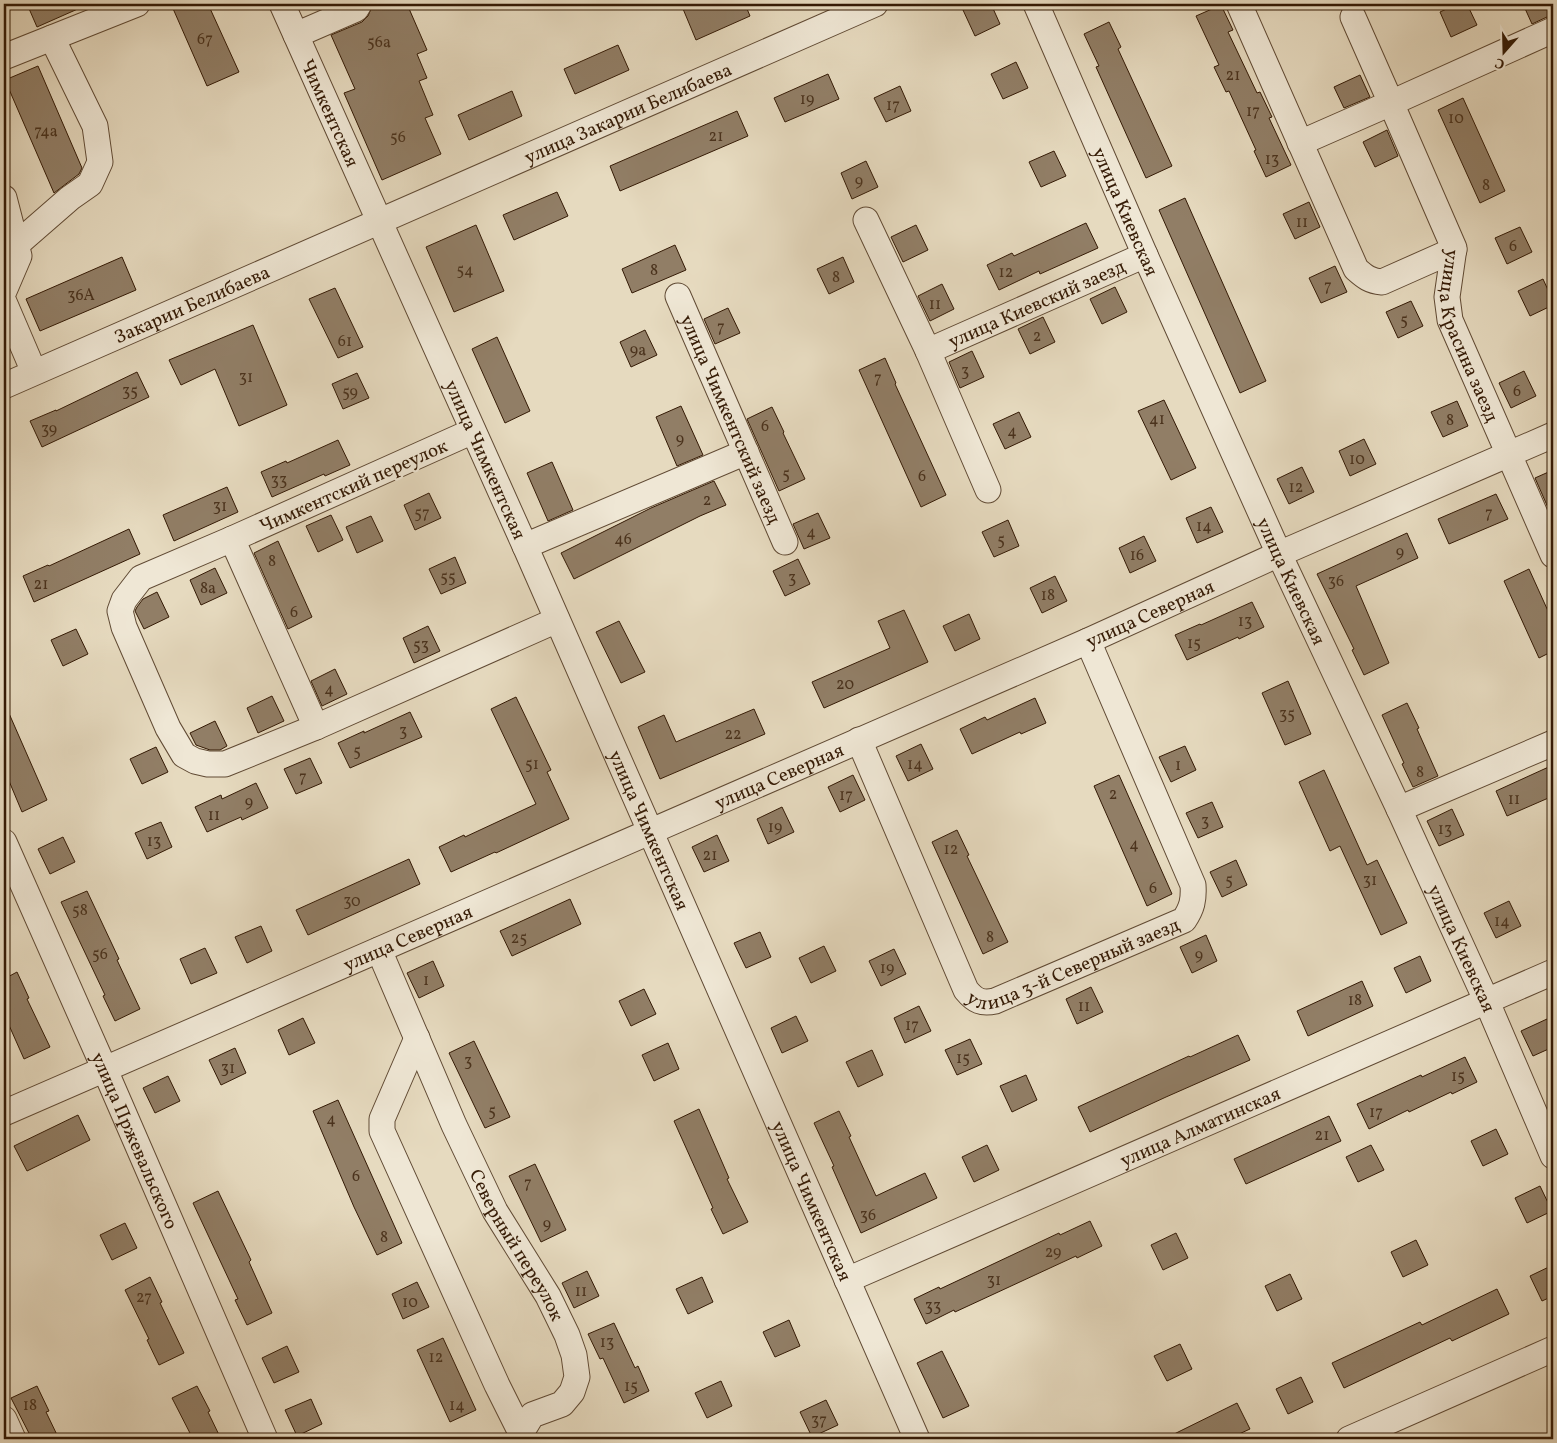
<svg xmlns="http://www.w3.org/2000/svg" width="1557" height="1443" font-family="Vollkorn,serif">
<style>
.building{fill:#917e66;stroke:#341a05}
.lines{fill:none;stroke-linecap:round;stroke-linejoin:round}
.minor-casing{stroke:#604a34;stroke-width:27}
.minor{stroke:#efe7d5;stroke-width:25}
.labels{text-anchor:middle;stroke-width:4.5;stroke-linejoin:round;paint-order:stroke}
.number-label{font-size:16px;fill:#4b331d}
.street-label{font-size:19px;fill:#341a05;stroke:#efe7d5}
</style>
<rect width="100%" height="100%" fill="#e6dabf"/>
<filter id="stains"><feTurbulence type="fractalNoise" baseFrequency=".004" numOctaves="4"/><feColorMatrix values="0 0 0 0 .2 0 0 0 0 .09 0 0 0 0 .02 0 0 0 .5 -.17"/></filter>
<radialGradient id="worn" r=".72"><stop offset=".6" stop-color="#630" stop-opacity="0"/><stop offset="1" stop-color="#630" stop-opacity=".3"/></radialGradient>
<g class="building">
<path d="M27 4H89L37 27Z"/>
<path d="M171 4H208L239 72 207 86Z"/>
<path d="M373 4H407L427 50 417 54 427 78 419 81 433 115 425 118 441 154 382 180 344 93 355 89 331 35 362 22 368 16Z"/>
<path d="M681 4H745L750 16 696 40Z"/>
<path d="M978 4H991L1000 24 975 36 963 10Z"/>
<path d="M1457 4H1467L1477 25 1451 37 1440 12Z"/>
<path d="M1523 4H1553V16L1547 17 1532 24Z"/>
<path d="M1221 5 1233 30 1228 32 1257 93 1260 92 1272 117 1269 118 1291 165 1266 177 1254 151 1256 150 1229 91 1226 92 1214 67 1219 65 1196 16Z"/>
<path d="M1109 22 1121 47 1118 49 1172 166 1146 178 1096 67 1099 66 1084 34Z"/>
<path d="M618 45 629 70 575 94 564 69Z"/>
<path d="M1016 62 1028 88 1003 99 991 74Z"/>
<path d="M38 66 82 168 79 174 54 193 5 80Z"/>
<path d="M828 74 839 99 785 122 774 98Z"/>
<path d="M1360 75 1370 97 1344 108 1334 87Z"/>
<path d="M900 86 911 111 886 122 874 98Z"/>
<path d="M512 91 522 116 469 140 458 115Z"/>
<path d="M1463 98 1505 191 1480 203 1438 110Z"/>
<path d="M737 111 748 136 620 191 610 166Z"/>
<path d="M1387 130 1398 156 1375 167 1363 142Z"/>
<path d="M1054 151 1066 176 1041 187 1029 162Z"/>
<path d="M866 161 878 187 852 199 841 173Z"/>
<path d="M557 192 568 216 514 240 503 215Z"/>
<path d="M1185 198 1266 381 1240 393 1159 210Z"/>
<path d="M1309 202 1320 227 1295 239 1283 214Z"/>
<path d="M1086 223 1098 248 1040 274 1039 271 999 290 987 265 1012 253 1014 256Z"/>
<path d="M476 225 504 291 454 312 426 247Z"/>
<path d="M916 225 928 250 903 262 891 237Z"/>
<path d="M1520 227 1532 252 1507 264 1495 238Z"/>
<path d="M675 245 686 270 632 293 622 269Z"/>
<path d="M122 257 136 290 40 331 26 299Z"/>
<path d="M843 257 854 282 829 294 817 269Z"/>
<path d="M1335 266 1347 292 1321 303 1309 278Z"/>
<path d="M1543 279 1553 301V305L1530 316 1518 291Z"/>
<path d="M942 284 954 309 930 321 918 296Z"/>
<path d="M1115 287 1127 312 1102 324 1090 299Z"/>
<path d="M335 288 363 347 338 358 309 299Z"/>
<path d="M1411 301 1423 326 1398 338 1386 312Z"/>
<path d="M728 308 740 333 715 344 704 319Z"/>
<path d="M1043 317 1055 342 1030 354 1018 329Z"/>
<path d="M253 325 287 405 239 426 215 369 181 385 169 360Z"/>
<path d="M645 330 657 355 631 367 620 342Z"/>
<path d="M497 337 530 411 505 423 472 349Z"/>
<path d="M972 351 984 377 960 388 949 362Z"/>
<path d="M885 358 896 383 895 384 946 495 921 507 859 370Z"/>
<path d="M1524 371 1536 396 1511 408 1499 383Z"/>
<path d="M137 372 149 397 42 447 30 421 56 410V411Z"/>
<path d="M357 373 369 398 343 409 332 384Z"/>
<path d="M1164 400 1196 468 1171 480 1138 411Z"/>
<path d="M1457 401 1468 426 1443 437 1431 412Z"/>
<path d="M681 406 703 455 677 466 656 417Z"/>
<path d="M772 407 784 432 783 433 805 479 779 491 747 419Z"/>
<path d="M1019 412 1031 437 1005 449 993 424Z"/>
<path d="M1364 439 1376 464 1350 476 1339 451Z"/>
<path d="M338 440 350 465 325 476 324 474 272 497 261 472 286 461 287 463Z"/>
<path d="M552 462 573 510 548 521 527 473Z"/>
<path d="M1302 467 1314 492 1289 504 1277 479Z"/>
<path d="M1553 470V519L1535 478Z"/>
<path d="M714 481 726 505 700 516 574 579 561 553 651 508Z"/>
<path d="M227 487 238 512 174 541 163 515Z"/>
<path d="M429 493 441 518 415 530 404 505Z"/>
<path d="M1496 494 1508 519 1449 544 1438 519Z"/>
<path d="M1211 507 1223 532 1197 543 1186 518Z"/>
<path d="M818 513 830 538 804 549 793 524Z"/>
<path d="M331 515 343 540 318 552 306 526Z"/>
<path d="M371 516 383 541 357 553 346 527Z"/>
<path d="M1008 520 1019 546 994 557 982 532Z"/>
<path d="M129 529 140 554 34 602 23 576 48 565 49 566Z"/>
<path d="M1407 533 1418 558 1356 586 1389 663 1364 675 1352 650 1354 649 1317 574Z"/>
<path d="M1144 536 1156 561 1130 573 1119 548Z"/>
<path d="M278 541 312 617 288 629 254 553Z"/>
<path d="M455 557 466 583 441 594 429 569Z"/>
<path d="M798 559 810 584 785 596 773 571Z"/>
<path d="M215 568 227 593 201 605 190 580Z"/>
<path d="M1529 569 1553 622V651L1539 658 1504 581Z"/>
<path d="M1055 576 1067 601 1042 613 1030 588Z"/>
<path d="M157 592 169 617 144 629 135 611 137 607 143 599Z"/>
<path d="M1252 602 1264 627 1239 639 1238 637 1187 660 1175 635 1200 624 1201 625Z"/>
<path d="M904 610 928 662 824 708 812 682 890 648 878 621Z"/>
<path d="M969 614 980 639 955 651 943 626Z"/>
<path d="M619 621 645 672 621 683 596 632Z"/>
<path d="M428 626 440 651 414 663 403 638Z"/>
<path d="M76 629 88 654 63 666 51 640Z"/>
<path d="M335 669 347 694 322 706 311 681Z"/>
<path d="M1288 681 1311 734 1285 745 1262 693Z"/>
<path d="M272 696 284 721 258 733 247 708Z"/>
<path d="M516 697 551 770 547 772 569 819 496 853 495 852 451 872 439 847 464 835 465 837 536 804 491 709Z"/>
<path d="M1035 698 1046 723 1021 734 1020 732 972 754 960 729 985 717 987 720Z"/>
<path d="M4 702 47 800 22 812 4 769Z"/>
<path d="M1407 703 1419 728 1417 729 1438 776 1413 787 1402 764 1404 763 1382 715Z"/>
<path d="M754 709 765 734 660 779 638 727 664 715 676 742Z"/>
<path d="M410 712 422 737 350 768 338 743 364 731V733Z"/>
<path d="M215 721 227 746 220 750H210L196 745 190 733Z"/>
<path d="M921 744 933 769 908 781 896 756Z"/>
<path d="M1185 746 1196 770 1171 782 1159 757Z"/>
<path d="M156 747 168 772 142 784 130 759Z"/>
<path d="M310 758 322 783 296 794 284 769Z"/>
<path d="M1553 765V796L1507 816 1496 791Z"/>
<path d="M1324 770 1367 865 1377 860 1407 923 1381 935 1340 846 1330 851 1299 782Z"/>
<path d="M853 775 865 800 840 812 828 787Z"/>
<path d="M1119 775 1172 894 1147 906 1094 786Z"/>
<path d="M256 783 268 808 242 820 241 817 207 832 195 807 221 795 222 799Z"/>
<path d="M1212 802 1223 827 1198 838 1186 813Z"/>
<path d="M782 807 794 832 768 844 757 819Z"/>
<path d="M1452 809 1464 835 1439 846 1427 821Z"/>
<path d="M161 822 172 847 147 859 135 833Z"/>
<path d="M957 830 969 855 967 856 1008 942 983 954 932 842Z"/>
<path d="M717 835 729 861 704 872 692 847Z"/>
<path d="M63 837 75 862 50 874 38 849Z"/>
<path d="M409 859 420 884 308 935 296 910Z"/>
<path d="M1236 860 1247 885 1222 897 1210 872Z"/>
<path d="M87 891 119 959 117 960 140 1009 115 1021 103 996 105 995 61 902Z"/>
<path d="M570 899 581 924 512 956 500 931Z"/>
<path d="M1509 901 1521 926 1496 938 1484 913Z"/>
<path d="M261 926 272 951 247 963 235 937Z"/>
<path d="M760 932 771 957 746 968 734 943Z"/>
<path d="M1206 935 1217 961 1192 973 1180 947Z"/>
<path d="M824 946 836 971 811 983 799 958Z"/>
<path d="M205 948 217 973 191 984 180 959Z"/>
<path d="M894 949 906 974 881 986 869 961Z"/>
<path d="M1420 956 1431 981 1406 993 1394 968Z"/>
<path d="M433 961 444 986 419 998 407 973Z"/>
<path d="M17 972 29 998 27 999 50 1047 24 1059 4 1014V979Z"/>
<path d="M1362 981 1373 1006 1308 1036 1297 1011Z"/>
<path d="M1091 987 1103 1012 1077 1024 1066 999Z"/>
<path d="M644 989 656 1014 631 1026 619 1001Z"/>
<path d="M919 1006 931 1031 905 1043 894 1018Z"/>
<path d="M796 1016 808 1041 782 1053 771 1028Z"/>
<path d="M303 1018 315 1043 289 1055 278 1030Z"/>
<path d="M1547 1019 1553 1033V1047L1533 1056 1521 1031Z"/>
<path d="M1238 1035 1250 1060 1166 1097 1090 1132 1078 1107 1189 1056 1190 1057Z"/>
<path d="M970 1039 982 1064 957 1075 945 1050Z"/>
<path d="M474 1041 510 1117 485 1128 449 1053Z"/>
<path d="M668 1043 679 1069 654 1081 642 1055Z"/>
<path d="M235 1048 246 1073 221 1085 209 1060Z"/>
<path d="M872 1050 883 1075 858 1087 846 1062Z"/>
<path d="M1465 1057 1477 1082 1452 1094 1451 1092 1409 1112 1408 1110 1369 1129 1357 1104 1421 1075 1422 1077Z"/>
<path d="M1026 1075 1037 1100 1012 1112 1000 1086Z"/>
<path d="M168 1076 180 1101 155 1113 143 1088Z"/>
<path d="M338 1100 402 1243 377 1255 354 1207 313 1111Z"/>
<path d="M699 1109 729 1178 727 1179 748 1222 723 1234 711 1209 713 1208 674 1121Z"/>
<path d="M839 1111 851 1136 849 1137 876 1196 925 1173 937 1198 861 1233 832 1167 834 1166 814 1123Z"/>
<path d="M78 1115 90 1140 27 1171 14 1146Z"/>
<path d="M1329 1116 1341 1141 1246 1184 1234 1159Z"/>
<path d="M1496 1129 1508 1154 1483 1166 1471 1141Z"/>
<path d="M987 1145 999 1170 974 1182 962 1157Z"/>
<path d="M1371 1145 1384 1170 1358 1182 1346 1157Z"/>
<path d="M535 1164 566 1230 541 1242 509 1176Z"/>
<path d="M1540 1186 1552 1211 1527 1223 1515 1198Z"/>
<path d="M218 1191 251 1260 249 1262 272 1313 247 1325 235 1300 238 1299 193 1203Z"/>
<path d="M1090 1221 1102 1246 1077 1258 1076 1256 955 1312 954 1310 926 1324 914 1299 939 1287 940 1289 1059 1233 1060 1235Z"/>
<path d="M125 1223 137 1248 112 1260 100 1235Z"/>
<path d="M1176 1233 1188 1258 1163 1270 1151 1245Z"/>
<path d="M1416 1240 1428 1265 1403 1277 1391 1252Z"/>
<path d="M1553 1265V1296L1542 1301 1530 1276Z"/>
<path d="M587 1271 599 1296 574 1308 562 1283Z"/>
<path d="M1290 1274 1302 1299 1277 1311 1265 1286Z"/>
<path d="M150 1277 162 1302 160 1303 184 1353 159 1365 147 1340 149 1339 125 1290Z"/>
<path d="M702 1277 713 1302 688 1314 676 1289Z"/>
<path d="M417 1282 429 1307 403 1319 392 1294Z"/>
<path d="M1497 1289 1509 1314 1452 1341 1450 1338 1344 1388 1332 1363 1420 1322 1422 1325Z"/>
<path d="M789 1320 800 1346 775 1357 763 1332Z"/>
<path d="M614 1323 635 1368 638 1366 649 1391 624 1403 603 1358 600 1359 588 1334Z"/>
<path d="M443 1338 476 1410 450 1422 417 1350Z"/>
<path d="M1180 1344 1192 1369 1167 1381 1154 1356Z"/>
<path d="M287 1346 299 1372 274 1383 262 1358Z"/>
<path d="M942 1351 969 1406 943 1418 917 1363Z"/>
<path d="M1301 1377 1313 1402 1288 1414 1276 1389Z"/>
<path d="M721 1381 732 1406 707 1418 695 1393Z"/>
<path d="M37 1386 49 1411 46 1412 59 1439H32L11 1398Z"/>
<path d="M197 1386 210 1411 208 1412 221 1439H193L172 1398Z"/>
<path d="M311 1399 322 1424 297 1436 285 1410Z"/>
<path d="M826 1400 838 1425 812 1437 800 1412Z"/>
<path d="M1237 1403 1250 1429 1228 1439H1164Z"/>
</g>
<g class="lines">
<defs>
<g id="minor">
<path id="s1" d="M282 4 525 546 917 1439"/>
<path id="s2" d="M1036 4 1145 255 1279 554 1399 809 1487 1002 1553 1156"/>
<path d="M1239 4 1356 269C1365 277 1370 281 1382 282L1454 250"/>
<path id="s3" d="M1553 30 1391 103 1454 248 1447 297 1450 320 1553 555"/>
<path d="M296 35 356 9 359 4"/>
<path d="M4 57 137 4"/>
<path d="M1300 143 1391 103 1353 17"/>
<path d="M4 198 19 256 4 291"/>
<path d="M866 220 928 351"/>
<path d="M16 245 70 198 90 184 100 162 95 126 52 38"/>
<path id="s4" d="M678 296 785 542"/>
<path d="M4 302 34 372"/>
<path id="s5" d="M4 386 875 4"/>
<path d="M473 431 232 539 141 578 124 600 120 611 124 627 168 728 184 755 195 761 208 764H225L316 727 557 620"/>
<path id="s6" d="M988 490 928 351 1145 255"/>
<path d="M232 539 316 727"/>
<path d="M525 546 746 452"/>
<path id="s7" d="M859 740 966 990C975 1001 982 1004 995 1001L1184 920C1192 908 1194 900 1193 885L1088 641"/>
<path d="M1399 809 1553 743"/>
<path id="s8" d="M4 842 105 1070 265 1439"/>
<path id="s9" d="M379 950 454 1125 495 1211 548 1296 567 1335 574 1355 577 1377 572 1392 562 1404 532 1415 521 1433 524 1439"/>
<path d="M417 1038 382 1119V1131L497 1385 521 1433"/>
<path id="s10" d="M4 1113 1088 641 1279 554 1553 435"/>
<path id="s11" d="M847 1280 1553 972"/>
<path d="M4 1419 13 1439"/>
<path d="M1349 1439 1553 1349"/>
</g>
</defs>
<use href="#minor" class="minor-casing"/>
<use href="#minor" class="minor"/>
</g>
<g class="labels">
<g class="number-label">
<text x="205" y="44">67</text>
<text x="379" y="47">56а</text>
<text x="1233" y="80">21</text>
<text x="807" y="104">19</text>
<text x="893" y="110">17</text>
<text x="1253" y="116">17</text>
<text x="1456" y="123">10</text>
<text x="46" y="136">74а</text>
<text x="716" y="141">21</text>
<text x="398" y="142">56</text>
<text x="1272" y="164">13</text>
<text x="859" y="186">9</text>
<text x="1486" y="190">8</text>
<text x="1302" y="227">11</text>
<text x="1513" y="251">6</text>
<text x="465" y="275">54</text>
<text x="654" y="275">8</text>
<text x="1006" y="277">12</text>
<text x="836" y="282">8</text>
<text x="1328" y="291">7</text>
<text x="81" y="300">36А</text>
<text x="935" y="309">11</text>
<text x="1404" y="325">5</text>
<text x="721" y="332">7</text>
<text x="1037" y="341">2</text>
<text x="345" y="346">61</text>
<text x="638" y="355">9а</text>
<text x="965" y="376">3</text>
<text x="246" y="382">31</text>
<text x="878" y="383">7</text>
<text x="130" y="396">35</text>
<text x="1517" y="396">6</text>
<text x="350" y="397">59</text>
<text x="1157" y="424">41</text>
<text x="1450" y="425">8</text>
<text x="765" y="431">6</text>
<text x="49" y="434">39</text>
<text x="1012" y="436">4</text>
<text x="680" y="444">9</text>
<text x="1357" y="464">10</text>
<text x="786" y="479">5</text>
<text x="922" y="481">6</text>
<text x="279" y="485">33</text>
<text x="1296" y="492">12</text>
<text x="707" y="505">2</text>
<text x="220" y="511">31</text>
<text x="422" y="518">57</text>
<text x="1489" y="518">7</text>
<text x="1204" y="531">14</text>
<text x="811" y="537">4</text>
<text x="623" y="544">46</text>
<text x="1001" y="545">5</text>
<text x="1400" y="557">9</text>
<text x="1137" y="560">16</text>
<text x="272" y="566">8</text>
<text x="448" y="582">55</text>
<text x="792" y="583">3</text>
<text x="1336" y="586">36</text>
<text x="41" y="589">21</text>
<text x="208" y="593">8а</text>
<text x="1048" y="600">18</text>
<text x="294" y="617">6</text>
<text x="1245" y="626">13</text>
<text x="1194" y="648">15</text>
<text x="421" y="650">53</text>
<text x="845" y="689">20</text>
<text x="329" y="694">4</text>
<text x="1287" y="719">35</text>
<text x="403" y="736">3</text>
<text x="733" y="739">22</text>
<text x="357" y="756">5</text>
<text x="532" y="769">51</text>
<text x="915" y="769">14</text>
<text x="1178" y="770">1</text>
<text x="1420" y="777">8</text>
<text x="303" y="782">7</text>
<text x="1113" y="799">2</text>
<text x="846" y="800">17</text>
<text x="1514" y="804">11</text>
<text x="249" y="807">9</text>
<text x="214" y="820">11</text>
<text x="1205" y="826">3</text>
<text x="775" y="832">19</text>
<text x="1445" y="834">13</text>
<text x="154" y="846">13</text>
<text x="1134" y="849">4</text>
<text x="951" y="854">12</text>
<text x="710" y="860">21</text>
<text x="1229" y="885">5</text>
<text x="1370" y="885">31</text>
<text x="1153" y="893">6</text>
<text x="352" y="906">30</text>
<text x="80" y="915">58</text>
<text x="1502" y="926">14</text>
<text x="990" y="942">8</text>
<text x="519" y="943">25</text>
<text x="100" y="959">56</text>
<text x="1199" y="960">9</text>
<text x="887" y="973">19</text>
<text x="426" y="985">1</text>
<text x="1355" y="1005">18</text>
<text x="1084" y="1011">11</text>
<text x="912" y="1030">17</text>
<text x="963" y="1063">15</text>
<text x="468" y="1066">3</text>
<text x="228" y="1073">31</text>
<text x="1458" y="1081">15</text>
<text x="492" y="1116">5</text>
<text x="1376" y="1117">17</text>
<text x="331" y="1124">4</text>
<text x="1322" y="1140">21</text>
<text x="356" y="1181">6</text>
<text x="528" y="1188">7</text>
<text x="868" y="1220">36</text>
<text x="547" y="1229">9</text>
<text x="384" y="1242">8</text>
<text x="1053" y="1257">29</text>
<text x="994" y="1285">31</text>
<text x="581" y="1296">11</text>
<text x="144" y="1302">27</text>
<text x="410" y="1307">10</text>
<text x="933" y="1311">33</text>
<text x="607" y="1347">13</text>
<text x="436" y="1362">12</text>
<text x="631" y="1391">15</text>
<text x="30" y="1410">18</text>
<text x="457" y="1410">14</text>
<text x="819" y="1425">37</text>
</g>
<g class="street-label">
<text dy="7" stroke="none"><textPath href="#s1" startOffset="119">Чимкентская</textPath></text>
<text dy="7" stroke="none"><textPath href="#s5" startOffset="681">улица Закарии Белибаева</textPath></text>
<text dy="7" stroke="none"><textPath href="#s2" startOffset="226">улица Киевская</textPath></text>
<text dy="7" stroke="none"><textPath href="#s6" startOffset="270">улица Киевский заезд</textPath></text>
<text dy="7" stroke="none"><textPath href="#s5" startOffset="205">Закарии Белибаева</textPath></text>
<text dy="7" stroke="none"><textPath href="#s3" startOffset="428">улица Красина заезд</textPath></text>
<text dy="7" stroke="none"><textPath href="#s4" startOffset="134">улица Чимкентский заезд</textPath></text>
<text dy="7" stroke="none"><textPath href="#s1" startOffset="499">улица Чимкентская</textPath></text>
<text transform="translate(353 485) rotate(-24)" y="7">Чимкентский переулок</text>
<text dy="7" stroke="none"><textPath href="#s2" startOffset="631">улица Киевская</textPath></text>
<text dy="7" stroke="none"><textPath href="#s10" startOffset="1250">улица Северная</textPath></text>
<text dy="7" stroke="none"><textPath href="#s10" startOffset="845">улица Северная</textPath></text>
<text dy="7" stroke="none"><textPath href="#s1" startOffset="904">улица Чимкентская</textPath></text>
<text dy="7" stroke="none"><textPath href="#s10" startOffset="440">улица Северная</textPath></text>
<text dy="7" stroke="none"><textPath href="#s2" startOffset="1036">улица Киевская</textPath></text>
<text dy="7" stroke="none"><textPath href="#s7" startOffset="391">улица 3-й Северный заезд</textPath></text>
<text dy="7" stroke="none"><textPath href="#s11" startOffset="385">улица Алматинская</textPath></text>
<text dy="7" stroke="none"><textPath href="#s8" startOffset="326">улица Пржевальского</textPath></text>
<text dy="7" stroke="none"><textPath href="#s1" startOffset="1309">улица Чимкентская</textPath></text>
<text dy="7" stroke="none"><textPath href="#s9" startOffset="326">Северный переулок</textPath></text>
</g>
</g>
<rect width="1557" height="1443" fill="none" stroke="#e6dabf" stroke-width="20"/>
<rect x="5" y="5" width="1547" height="1433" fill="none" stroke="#341a05" stroke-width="2.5"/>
<rect x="10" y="10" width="1537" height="1423" fill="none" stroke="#341a05"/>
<g transform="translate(1504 52) rotate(200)" stroke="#efe7d5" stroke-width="4" paint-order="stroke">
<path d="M0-4L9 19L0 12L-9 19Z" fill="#341a05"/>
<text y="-8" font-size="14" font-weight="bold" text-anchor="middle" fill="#341a05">С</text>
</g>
<rect width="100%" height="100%" filter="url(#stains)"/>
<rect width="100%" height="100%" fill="url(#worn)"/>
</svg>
